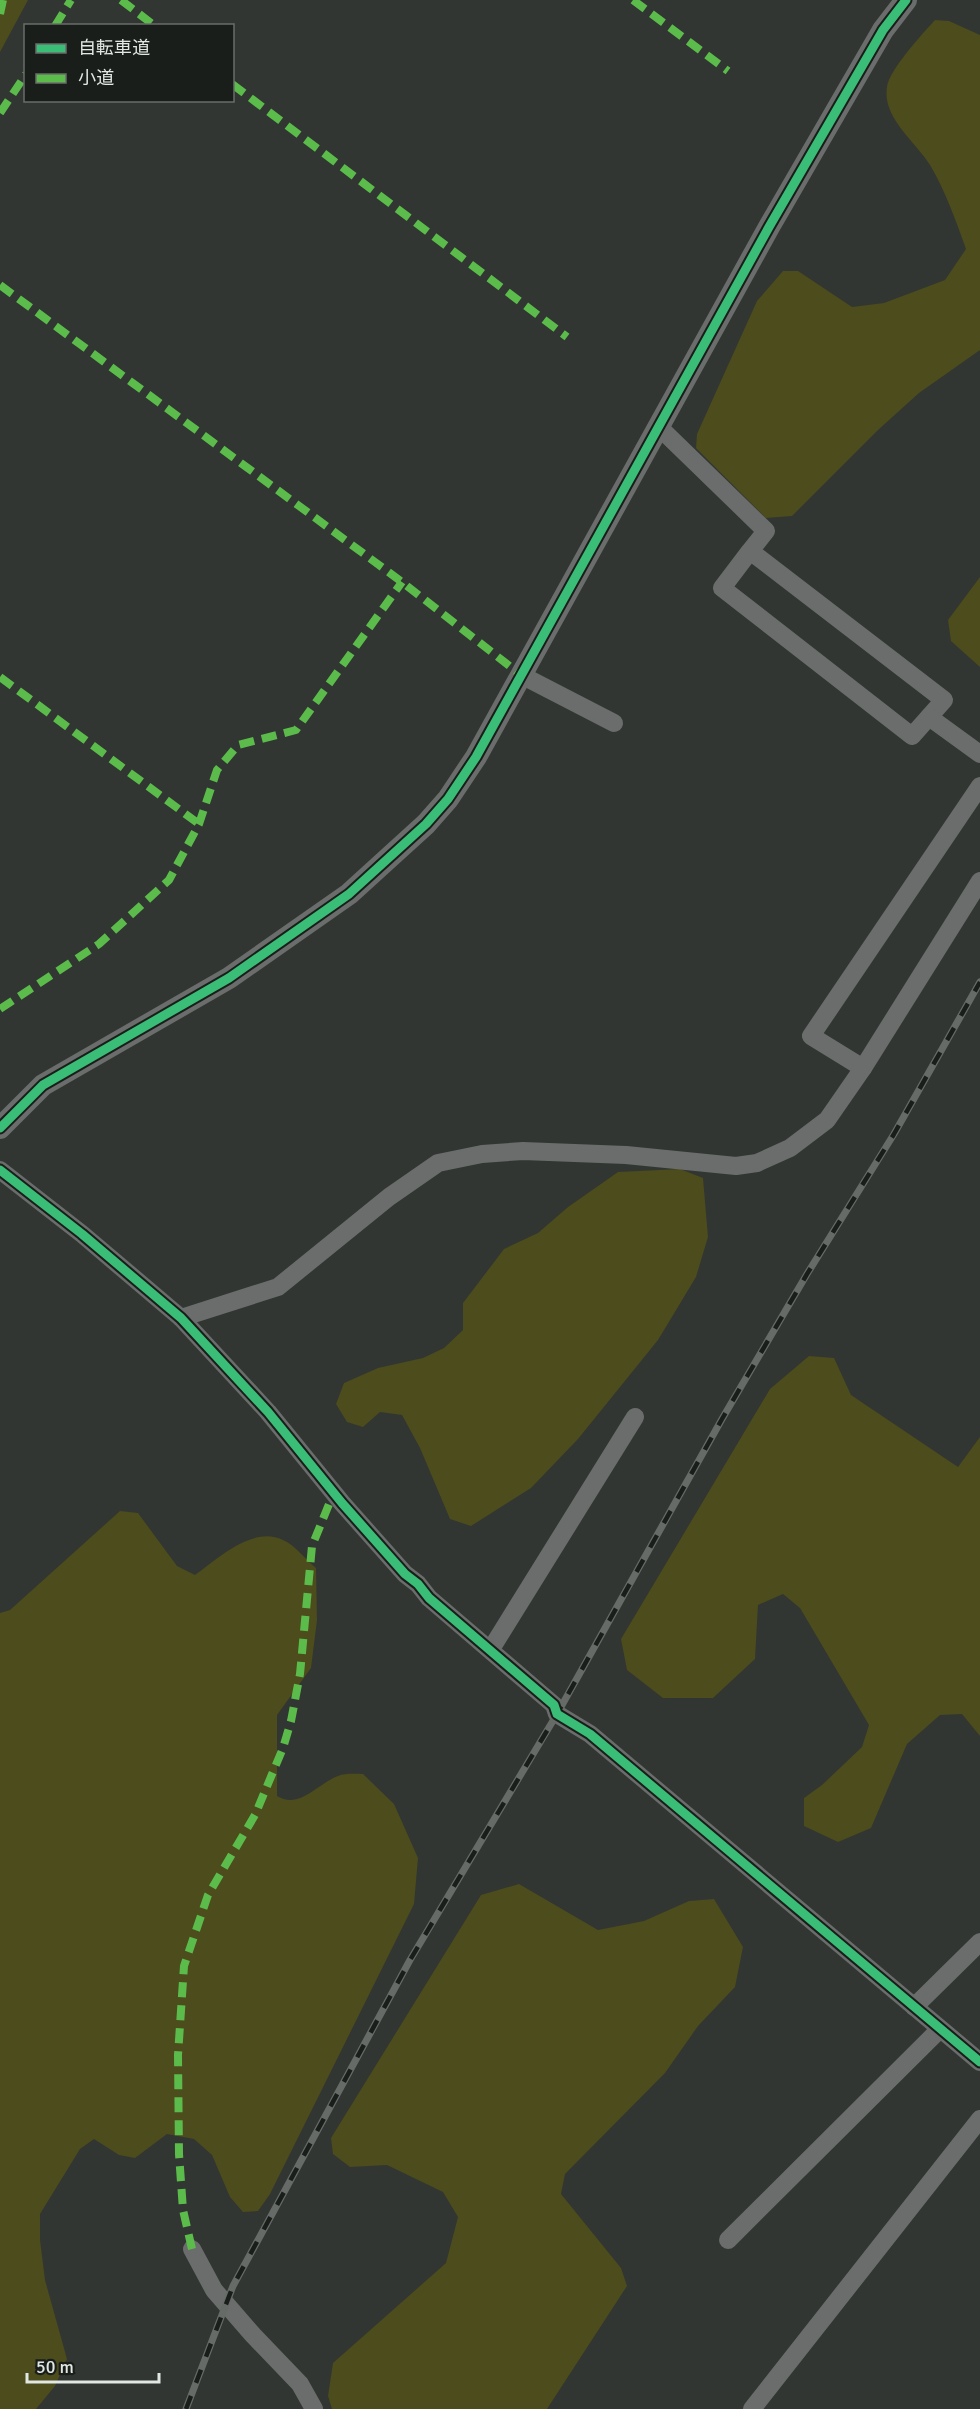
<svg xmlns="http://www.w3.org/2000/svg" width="980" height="2409" font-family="Signika,'Noto Sans JP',sans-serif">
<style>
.green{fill:#4c4c1c}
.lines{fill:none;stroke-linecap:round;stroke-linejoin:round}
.minor{stroke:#6a6d6b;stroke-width:18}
.tertiary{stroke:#6a6d6b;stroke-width:22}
.rail-casing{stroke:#676b68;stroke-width:7}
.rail{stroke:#1a1e1b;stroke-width:4.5;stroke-dasharray:14;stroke-linecap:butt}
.quiet{stroke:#5cbc4b;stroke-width:8;stroke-dasharray:15 8;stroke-linecap:butt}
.cycleway-casing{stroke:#1a1e1b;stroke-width:13}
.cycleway{stroke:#3abd76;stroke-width:9}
</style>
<rect width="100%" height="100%" fill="#313632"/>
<g class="green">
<path d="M0 0H28L0 52Z"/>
<path d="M935 20 949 21 980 35V350L919 393 878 430 792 516 766 518 696 448 697 434 757 301 783 271H798L852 307 884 303 945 280 966 249C956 221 945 190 930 165 915 141 882 118 887 87 889 70 923 33 935 20Z"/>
<path d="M980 577V667L951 641 948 620Z"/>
<path d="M680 1169 703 1178 708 1237 696 1277 658 1340 578 1439 531 1488 471 1526 450 1519 420 1448 402 1415 380 1412 363 1427 347 1422 336 1404 344 1383 378 1368 423 1358 444 1348 463 1330V1303L504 1249 538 1233 568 1207 618 1172Z"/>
<path d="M809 1356 834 1358 851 1395 958 1467 980 1437V1736L962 1714 940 1715 907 1744 871 1828 838 1842 804 1826V1798L822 1785 862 1747 869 1725 800 1608 783 1594 758 1605 755 1659 713 1698H663L627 1670 621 1639 770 1389Z"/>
<path d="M120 1511 138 1513 177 1566 195 1575C217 1559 253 1525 283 1540 295 1545 306 1560 316 1568L317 1620 311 1668 277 1715V1796C300 1810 318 1783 338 1776 345 1773 355 1774 363 1774L394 1804 418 1858 414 1904 270 2194 258 2211 243 2212 230 2197 212 2155 194 2139 167 2134 135 2158 119 2155 94 2139 80 2149 40 2214V2240L45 2280 67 2359 55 2386 36 2409H0V1613L10 1610Z"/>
<path d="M519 1884 598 1930 644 1921 689 1901 714 1899 743 1947 735 1987 698 2026 665 2073 565 2174 561 2194 621 2268 627 2286 547 2409H332L328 2396 333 2363 446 2263 458 2217 443 2192 387 2165 350 2167 333 2154 331 2138 481 1895Z"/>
</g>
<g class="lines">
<g class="minor">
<path d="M659 427 766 531 750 551 944 700 912 736 722 588 750 551"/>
<path d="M521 675 614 723"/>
<path d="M929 717 980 754"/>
<path d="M863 1068 811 1036 980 786"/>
<path d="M0 1170 82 1234 181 1318 268 1412 342 1503 405 1574 418 1584 429 1598 554 1705 557 1714 590 1734 980 2062"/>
<path d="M181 1318 278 1287 389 1197 438 1163 482 1154 523 1151 626 1155 736 1166 757 1163 790 1148 827 1120 863 1068 980 881"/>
<path d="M491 1649 635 1417"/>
<path d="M914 2007 980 1942"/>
<path d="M728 2240 940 2029"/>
<path d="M192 2249 214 2290 253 2335 300 2384 314 2409"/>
<path d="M752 2409 980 2119"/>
</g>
<path class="tertiary" d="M0 1128 43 1085 229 978 349 894 426 824 448 799 476 757 769 227 883 30 906 0"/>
<defs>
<path id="rail" d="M186 2409 233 2286 410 1960 557 1714 722 1419 807 1274 894 1134 980 982"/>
</defs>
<use href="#rail" class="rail-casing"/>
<use href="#rail" class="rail"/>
<g class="quiet">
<path d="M121 0 155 26"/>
<path d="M633 0 728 71"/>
<path d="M0 14 3 0"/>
<path d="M55 26 71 0"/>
<path d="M232 84 567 337"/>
<path d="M0 113 26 74"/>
<path d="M0 285 402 582 521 675"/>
<path d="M0 677 199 824"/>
<path d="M0 1009 99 944 169 880 199 824 217 770 238 745 296 730 402 582"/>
<path d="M192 2249 183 2210 179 2154 178 2055 184 1966 208 1895 255 1815 283 1748 291 1721 300 1674 312 1546 334 1492"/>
</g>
<defs>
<g id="cycleway">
<path d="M0 1128 43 1085 229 978 349 894 426 824 448 799 476 757 769 227 883 30 906 0"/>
<path d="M0 1170 82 1234 181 1318 268 1412 342 1503 405 1574 418 1584 429 1598 554 1705 557 1714 590 1734 980 2062"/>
</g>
</defs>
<use href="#cycleway" class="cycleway-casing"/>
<use href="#cycleway" class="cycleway"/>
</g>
<rect x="24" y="24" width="210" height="78" fill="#1a1e1b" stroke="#6a6e6b" stroke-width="1.5"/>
<rect x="36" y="44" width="30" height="9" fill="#3abd76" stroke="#6a6e6b" stroke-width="1.5"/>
<text x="78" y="54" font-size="18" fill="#e1e7e2">自転車道</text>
<rect x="36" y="74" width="30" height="9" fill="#5cbc4b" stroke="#6a6e6b" stroke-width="1.5"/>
<text x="78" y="84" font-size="18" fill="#e1e7e2">小道</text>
<path d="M27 2373v9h132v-9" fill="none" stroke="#e1e7e2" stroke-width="3"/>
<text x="36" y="2373" font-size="18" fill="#e1e7e2" stroke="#1a1e1b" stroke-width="4.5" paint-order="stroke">50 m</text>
</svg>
